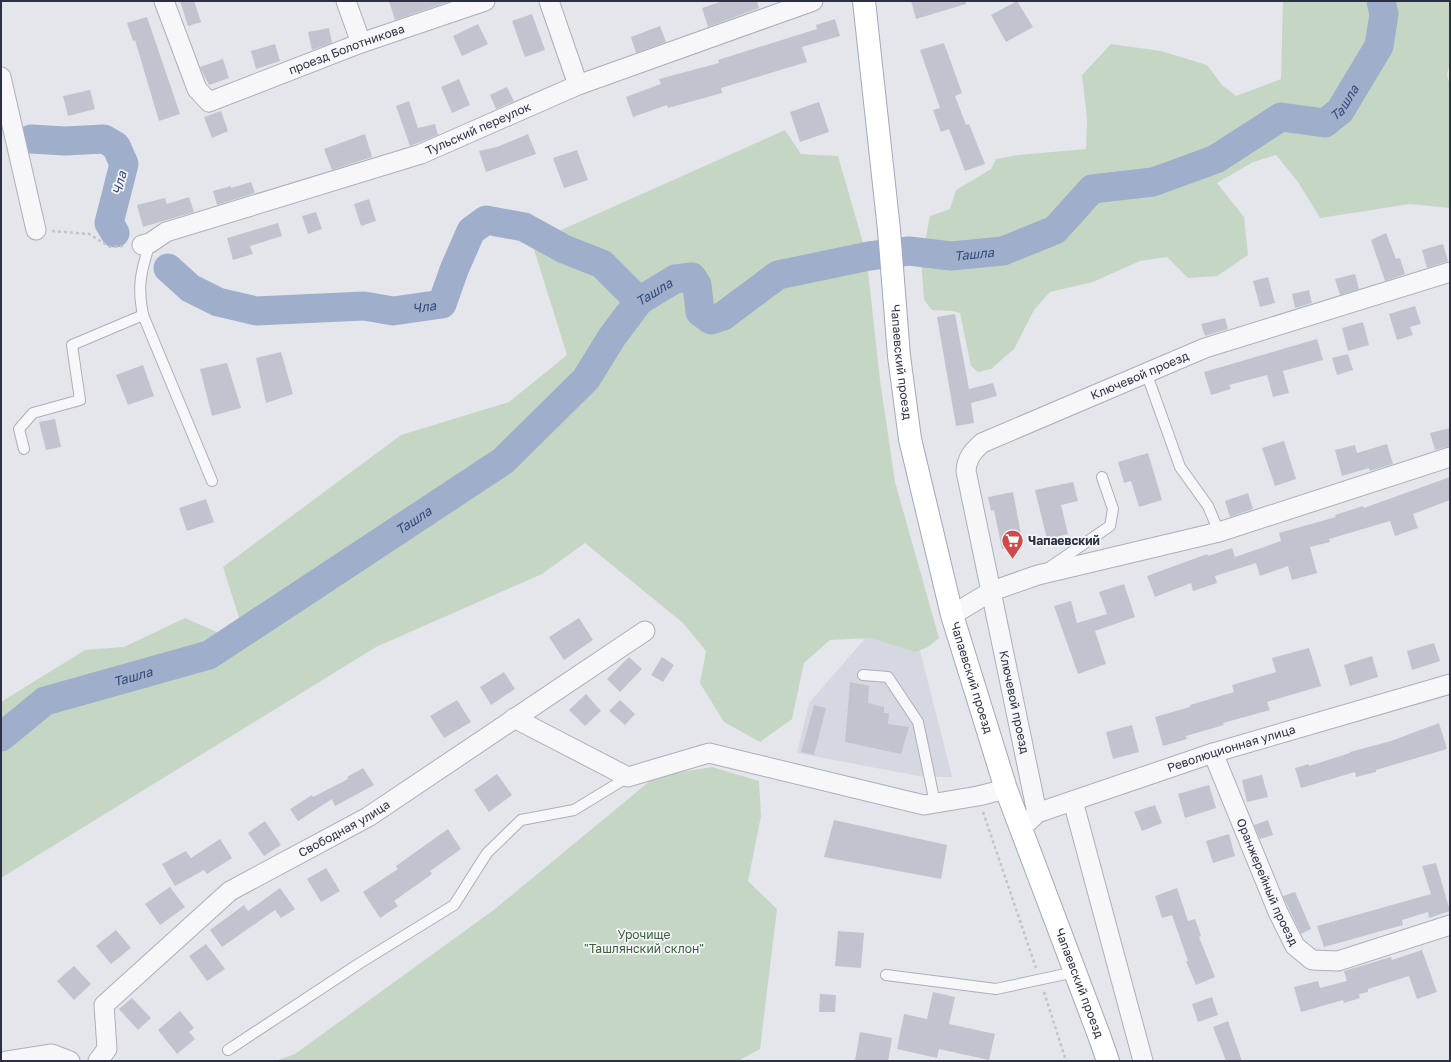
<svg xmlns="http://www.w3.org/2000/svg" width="1451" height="1062" font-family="'Golos Text',sans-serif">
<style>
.built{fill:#d6d8e1}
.green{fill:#c6d6c5}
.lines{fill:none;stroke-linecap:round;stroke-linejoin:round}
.river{stroke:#9faecb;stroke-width:29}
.building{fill:#c1c4cf}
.service-casing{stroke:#acafba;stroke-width:12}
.minor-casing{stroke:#acafba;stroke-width:21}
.primary-casing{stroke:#a3a8b8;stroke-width:24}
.path{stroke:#c2c3cb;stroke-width:2.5;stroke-dasharray:3 3;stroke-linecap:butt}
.service{stroke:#f7f7fa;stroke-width:10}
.minor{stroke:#f7f7fa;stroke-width:19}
.primary{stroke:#fff;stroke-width:22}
.labels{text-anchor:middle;stroke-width:3.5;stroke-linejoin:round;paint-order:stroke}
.street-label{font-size:12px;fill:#2b3044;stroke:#f4f5f9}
.poi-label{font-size:12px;font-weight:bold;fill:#2b3044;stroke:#f4f5f9;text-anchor:start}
.park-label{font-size:12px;fill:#396038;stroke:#f4f5f9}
.water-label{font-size:13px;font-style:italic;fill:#344879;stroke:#f4f5f9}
</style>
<rect width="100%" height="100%" fill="#e4e6ec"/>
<path class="built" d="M869 634 919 647 952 777H924L797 753 809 703Z"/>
<g class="green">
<path d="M1283 1H1450V63L1447 75 1450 85V208L1410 204 1320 218 1298 182 1276 155 1253 162 1217 183 1244 217 1248 255 1217 276 1188 278 1167 257 1140 261 1093 282 1050 292 1034 310 1014 349 991 369 978 372 971 366 960 313 953 311 932 310 924 300 920 243 926 237 930 216 950 209 956 190 991 169 996 159 1018 155 1086 149 1087 118 1082 75 1111 44 1161 51 1207 65 1222 85 1236 96 1281 79Z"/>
<path d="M785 130 801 154 838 156 866 253 880 380 895 482 939 638 928 647 915 652 871 638 830 640 804 663 792 719 760 742 724 722 700 683 706 651 683 623 585 543 542 574 376 647 1 878V702L85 650 124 647 185 618 248 646 223 567 401 435 509 402 567 355 532 243Z"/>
<path d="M712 767 759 781 761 816 748 881 777 909 760 1049 738 1061H275L295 1054 495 909 656 776Z"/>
</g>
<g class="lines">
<g class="river">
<path d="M31 139 65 141 104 139 116 146 124 164 109 223 115 233"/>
<path id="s1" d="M168 268 190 288 218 302 256 311 364 306 393 311 442 304 454 270 471 231 486 220 524 227 564 249 602 264 639 301"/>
<path id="s2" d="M1 737 45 701 209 655 503 461 586 379 612 337 639 301 675 279 692 277 697 285 700 312 711 320 723 316 778 275 869 256 909 251 951 256 1003 251 1055 230 1092 189 1153 182 1216 159 1281 117 1325 123 1340 111 1379 46 1384 14 1381 1"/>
</g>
</g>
<g class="building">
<path d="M180 1H194L201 22 188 26Z"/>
<path d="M389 1H451L395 20Z"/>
<path d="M723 1H757L759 8 708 27 702 8Z"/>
<path d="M911 1H966V4L916 19Z"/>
<path d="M1017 1 1033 27 1006 42 991 15Z"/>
<path d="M532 14 545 50 525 57 512 21Z"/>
<path d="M147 17 180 114 159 121 135 40 133 41 127 23Z"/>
<path d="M835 19 840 36 802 47 807 62 721 88 722 93 668 108 667 105 633 117 626 97 661 84 659 79 719 63 718 60 817 29 816 25Z"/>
<path d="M478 24 488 44 462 56 453 36Z"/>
<path d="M660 26 666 42 636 53 631 37Z"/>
<path d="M329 28 332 43 312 50 308 32Z"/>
<path d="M944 43 962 93 955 96 966 125 969 124 985 164 965 171 949 129 941 132 933 110 940 108 920 50Z"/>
<path d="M275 44 280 61 256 69 251 51Z"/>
<path d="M223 59 229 78 209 85 200 67Z"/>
<path d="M459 79 470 105 452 113 441 87Z"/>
<path d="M507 87 514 101 496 109 490 95Z"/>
<path d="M90 90 95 109 68 116 63 96Z"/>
<path d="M409 101 418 128 435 124 438 135 410 146 396 106Z"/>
<path d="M819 102 829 132 800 142 790 112Z"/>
<path d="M221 111 228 131 212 138 204 117Z"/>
<path d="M365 134 372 157 332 170 324 149Z"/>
<path d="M528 134 536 154 486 172 479 151 497 147Z"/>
<path d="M577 150 588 180 564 188 553 158Z"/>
<path d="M251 182 255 193 217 205 213 191 231 186V188Z"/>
<path d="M189 197 194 212 143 227 137 205 165 198 167 204Z"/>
<path d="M369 199 376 221 361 226 354 204Z"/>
<path d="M316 212 322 229 308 234 302 216Z"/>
<path d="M278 223 282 236 250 246 253 254 233 260 227 238Z"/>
<path d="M1386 233 1396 259 1400 258 1405 274 1385 281 1371 240Z"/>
<path d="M1443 244 1448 261 1427 268 1422 250Z"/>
<path d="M1355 274 1359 289 1340 295 1335 279Z"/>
<path d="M1268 277 1275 303 1260 307 1253 281Z"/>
<path d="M1309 290 1312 303 1295 308 1292 294Z"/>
<path d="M1415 306 1421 324 1410 327 1413 335 1397 340 1389 314Z"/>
<path d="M955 314 969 389 993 383 997 396 971 403 974 423 956 426 937 317Z"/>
<path d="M1225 318 1228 329 1205 336 1201 324Z"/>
<path d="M1363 322 1369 345 1348 351 1342 328Z"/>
<path d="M1317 339 1323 360 1283 371 1289 393 1273 397 1267 375 1229 385 1231 389 1211 395 1204 372Z"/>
<path d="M281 352 293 394 266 403 256 358Z"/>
<path d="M1348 354 1353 370 1337 375 1332 358Z"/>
<path d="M227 363 241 408 212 416 200 369Z"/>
<path d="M143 365 154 396 128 405 116 375Z"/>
<path d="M55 419 61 447 46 450 39 422Z"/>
<path d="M1450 428V446L1435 450 1430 433Z"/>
<path d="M1284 441 1296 479 1275 486 1262 448Z"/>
<path d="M1387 444 1393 464 1370 471 1369 468 1342 476 1335 450 1355 445 1357 453Z"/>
<path d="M1148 453 1162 500 1139 507 1131 481 1124 483 1118 462Z"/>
<path d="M1450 477V500L1413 514 1418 528 1395 536 1390 521 1329 539 1330 542 1310 547 1317 573 1292 580 1288 566 1260 576 1256 563 1215 576 1217 583 1193 591 1191 583 1155 597 1147 576 1207 554 1208 556 1232 548 1235 557 1281 541 1279 533 1336 517 1335 515 1363 506 1364 508Z"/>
<path d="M1073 482 1078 501 1061 505 1068 534 1047 539 1035 490Z"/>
<path d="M1013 492 1023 545 1002 549 994 510 991 511 988 497Z"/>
<path d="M1248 493 1253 509 1230 517 1225 501Z"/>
<path d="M206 499 214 522 187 531 179 508Z"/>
<path d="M1124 584 1135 617 1095 631 1106 664 1078 674 1054 606 1071 601 1077 623 1107 614 1099 592Z"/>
<path d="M579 618 593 640 564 660 549 637Z"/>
<path d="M1434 643 1440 661 1412 670 1407 651Z"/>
<path d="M1309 648 1321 686 1267 702 1270 710 1223 723 1224 725 1186 736 1187 739 1163 746 1155 717 1190 707V705L1234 692 1232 685 1276 672 1272 658Z"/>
<path d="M1372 656 1378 677 1350 686 1344 665Z"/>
<path d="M629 657 642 669 620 692 607 679Z"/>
<path d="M662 657 674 665 663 682 651 675Z"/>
<path d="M504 672 515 689 491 705 480 687Z"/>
<path d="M850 682 869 686 868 703 884 707V713H889L888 724 909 727 901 754 845 742Z"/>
<path d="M586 694 601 711 585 726 569 710Z"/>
<path d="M457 700 471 722 444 738 430 716Z"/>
<path d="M620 700 635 714 625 725 609 711Z"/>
<path d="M814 705 826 708 814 755 801 752Z"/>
<path d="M1439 723 1447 749 1376 770V772L1356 777 1355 772 1301 788 1295 768 1309 764V766L1350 753V752L1391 741Z"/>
<path d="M1132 725 1139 752 1113 759 1106 732Z"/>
<path d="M363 768 374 785 335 806 332 799 298 821 290 809 312 795 313 797 348 779 347 777Z"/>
<path d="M497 774 512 795 489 812 474 790Z"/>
<path d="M1262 775 1268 797 1247 802 1242 780Z"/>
<path d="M1209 785 1216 808 1185 818 1178 794Z"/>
<path d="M1155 805 1162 823 1142 831 1134 812Z"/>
<path d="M834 820 947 845 941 879 824 857Z"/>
<path d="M1268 820 1273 835 1260 839 1254 825Z"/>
<path d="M265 821 281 845 264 856 248 833Z"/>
<path d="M448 829 461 849 430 871 432 874 394 901 398 906 380 918 363 892 398 869 396 866Z"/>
<path d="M1229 834 1235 856 1213 863 1206 841Z"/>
<path d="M220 839 232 858 207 874 204 870 175 886 162 864 186 851 191 858Z"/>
<path d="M1436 863 1450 911 1429 918 1428 912 1402 920 1403 925 1324 947 1317 926 1431 894 1422 866Z"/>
<path d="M326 868 340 891 321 902 307 879Z"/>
<path d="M170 887 185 907 160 925 145 904Z"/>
<path d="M280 888 295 909 281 918 275 910 222 947 210 930 244 905 248 911Z"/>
<path d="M1177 888 1188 921 1195 919 1201 936 1199 937 1215 977 1196 985 1186 961H1188L1172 915 1162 918 1155 896Z"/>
<path d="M1295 892 1311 929 1301 934 1283 896Z"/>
<path d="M116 930 131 948 111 964 96 946Z"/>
<path d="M838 931 864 933 861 968 835 966Z"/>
<path d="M206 944 225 969 207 981 189 956Z"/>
<path d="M1422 950 1437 992 1417 999 1409 976 1368 989V992L1359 994 1360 998 1344 1003 1343 1000 1301 1012 1294 987 1318 981 1320 988 1347 981 1344 971 1391 957 1392 960Z"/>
<path d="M74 966 91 984 74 1000 57 981Z"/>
<path d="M933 992 955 997 949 1024 995 1034 989 1060 939 1049 937 1058 897 1049 904 1014 927 1019Z"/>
<path d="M820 994 836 995 835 1012H819Z"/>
<path d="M1212 997 1218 1015 1198 1022 1192 1004Z"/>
<path d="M132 998 151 1018 138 1030 119 1009Z"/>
<path d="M180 1011 194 1028 189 1032 195 1039 177 1054 158 1030Z"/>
<path d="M1228 1021 1242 1061H1226L1213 1027Z"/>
<path d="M860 1032 892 1038 888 1061H855Z"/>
</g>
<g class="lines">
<defs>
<g id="service">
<path d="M150 243C141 271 137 286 143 315L212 481"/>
<path d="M1146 372 1180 467 1208 506 1219 532"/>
<path d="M24 449 19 429 33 413 80 400 72 345 143 315"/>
<path d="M1050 567 1110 526 1113 509 1102 477"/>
<path d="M863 675 888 677 918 722 935 803"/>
<path d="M886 975 996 989 1075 972"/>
<path d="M228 1050 360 963 454 905 487 853 521 820 574 810 628 777"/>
</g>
<g id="minor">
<path id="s3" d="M164 1 197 89 209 102 361 43 485 1"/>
<path d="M346 1 361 43"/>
<path d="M549 1 578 85"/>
<path d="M1 77 36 230"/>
<path id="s4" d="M142 245 150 243 166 232 421 154 578 85 813 1"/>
<path d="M952 615 992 591 1038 575 1219 532 1450 457"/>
<path d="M514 718 628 777 709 753 924 805 978 796 1006 789"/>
<path id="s5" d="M1213 753 1278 912 1295 946 1312 960 1338 961 1450 925"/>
<path d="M1073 801 1143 1061"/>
<path id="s6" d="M1037 813 966 471C967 458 972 452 982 443L1205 348 1450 272"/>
<path id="s7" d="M1029 821 1037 813 1213 753 1450 684"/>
<path d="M7 1061 52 1054 70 1061"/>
<path id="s8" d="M98 1061 107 1049 104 1005 230 891 368 817 645 631"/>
</g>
<g id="primary">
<path id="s9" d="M864 1 889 230 899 356 910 439 952 615 1006 789 1100 1038 1108 1061"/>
</g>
</defs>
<use href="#service" class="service-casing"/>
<use href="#minor" class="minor-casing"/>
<use href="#primary" class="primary-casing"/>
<g class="path">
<path d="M52 231 89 234 110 247 125 246"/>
<path d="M983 812 1036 968"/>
<path d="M1044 992 1066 1061"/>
</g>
<use href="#service" class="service"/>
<use href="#minor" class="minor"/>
<use href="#primary" class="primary"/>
</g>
<defs>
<symbol id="supermarket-pin" viewBox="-11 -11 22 30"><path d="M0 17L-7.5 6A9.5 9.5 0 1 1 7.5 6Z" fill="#d04a49" stroke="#f4f5f9"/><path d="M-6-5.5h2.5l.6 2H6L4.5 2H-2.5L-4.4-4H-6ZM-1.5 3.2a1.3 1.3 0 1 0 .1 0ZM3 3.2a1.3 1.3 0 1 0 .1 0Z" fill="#fff"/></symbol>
</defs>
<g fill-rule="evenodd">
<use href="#supermarket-pin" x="1000" y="528" width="25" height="34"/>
</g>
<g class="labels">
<g class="street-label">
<text dy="4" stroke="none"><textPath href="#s3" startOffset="259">проезд Болотникова</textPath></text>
<text dy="4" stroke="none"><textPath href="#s4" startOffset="357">Тульский переулок</textPath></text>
<text dy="4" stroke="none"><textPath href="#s9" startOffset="363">Чапаевский проезд</textPath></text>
<text dy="4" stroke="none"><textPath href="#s6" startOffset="554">Ключевой проезд</textPath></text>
<text dy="4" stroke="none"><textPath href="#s9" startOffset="687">Чапаевский проезд</textPath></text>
<text transform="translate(1014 702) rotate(78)" y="4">Ключевой проезд</text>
<text dy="4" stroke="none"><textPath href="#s7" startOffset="216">Революционная улица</textPath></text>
<text dy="4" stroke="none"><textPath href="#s8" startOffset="359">Свободная улица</textPath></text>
<text dy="4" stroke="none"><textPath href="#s5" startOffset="140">Оранжерейный проезд</textPath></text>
<text dy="4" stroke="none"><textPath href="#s9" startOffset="1011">Чапаевский проезд</textPath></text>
</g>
<g class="poi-label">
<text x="1028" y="545">Чапаевский</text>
</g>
<g class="park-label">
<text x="644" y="939">Урочище<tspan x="644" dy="14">"Ташлянский склон"</tspan></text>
</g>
<g class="water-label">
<text dy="5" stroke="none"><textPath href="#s2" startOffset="1599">Ташла</textPath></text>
<text transform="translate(119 183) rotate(-76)" y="5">Чла</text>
<text dy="5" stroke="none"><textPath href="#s2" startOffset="1180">Ташла</textPath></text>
<text dy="5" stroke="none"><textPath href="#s2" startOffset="808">Ташла</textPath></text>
<text dy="5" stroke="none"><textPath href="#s1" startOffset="269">Чла</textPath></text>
<text dy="5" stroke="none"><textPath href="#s2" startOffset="472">Ташла</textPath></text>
<text dy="5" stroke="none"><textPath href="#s2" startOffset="148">Ташла</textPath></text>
</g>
</g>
<rect width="1451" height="1062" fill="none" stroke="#2b3044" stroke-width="4"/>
</svg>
